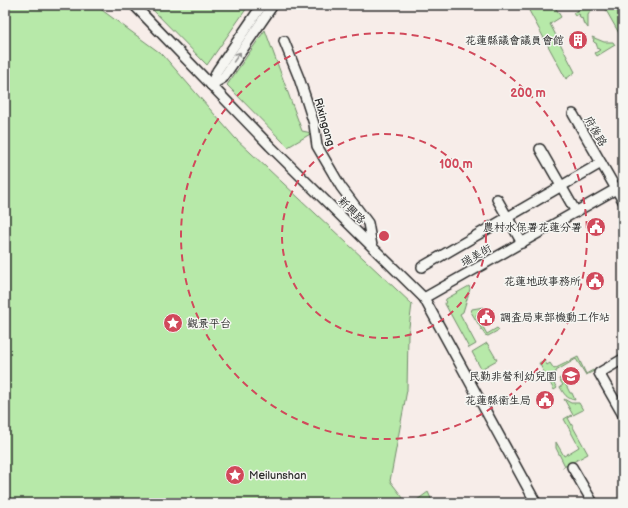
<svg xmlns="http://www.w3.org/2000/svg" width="628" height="508" font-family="'Balsamiq Sans','LXGW WenKai TC',sans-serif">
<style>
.green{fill:#b7e9a9;stroke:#718a6a}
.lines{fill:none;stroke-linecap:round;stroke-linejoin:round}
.minor-casing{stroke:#2b2b2b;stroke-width:12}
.minor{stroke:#f6f6f2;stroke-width:9}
.oneway{stroke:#90908e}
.ring{fill:none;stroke:#d1495b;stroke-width:2;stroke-dasharray:7 5}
.labels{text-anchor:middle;stroke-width:3;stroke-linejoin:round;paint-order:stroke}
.poi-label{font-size:11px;fill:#2b2b2b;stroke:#f6f6f2;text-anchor:end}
.street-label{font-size:11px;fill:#2b2b2b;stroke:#f6f6f2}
.centre{fill:#d1495b;stroke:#f6f6f2;stroke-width:2}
.ring-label{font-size:12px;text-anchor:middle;font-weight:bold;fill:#d1495b;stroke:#f6f6f2;stroke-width:3;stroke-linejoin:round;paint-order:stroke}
</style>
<rect width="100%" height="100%" fill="#f7ede9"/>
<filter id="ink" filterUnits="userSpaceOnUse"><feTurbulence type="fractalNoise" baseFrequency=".025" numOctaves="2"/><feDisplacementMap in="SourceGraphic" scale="8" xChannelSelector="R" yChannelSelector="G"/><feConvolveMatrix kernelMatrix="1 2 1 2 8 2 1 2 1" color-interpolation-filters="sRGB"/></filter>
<g filter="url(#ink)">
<g class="green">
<path d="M5 5H95L163 55 235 138 412 304 408 335 407 390 390 481 407 503H5Z"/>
<path d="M148 5H249L207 65Z"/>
<path d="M526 5H554L561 17 550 24 575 72 566 79Z"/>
<path d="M588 5H592L593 7 588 15V28L585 24 584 25 582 18 581 19 579 16 580 15 579 14 575 16 573 13Z"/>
<path d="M603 5H623V35H620Z"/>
<path d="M265 30 302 131 312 133 288 147 227 85Z"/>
<path d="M592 37 604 42H613L615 45 597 56 595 53 600 50 599 49H598L596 43H595L593 41 594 40Z"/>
<path d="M469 286 470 289 463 312 460 314 476 344 469 348 445 304 446 299Z"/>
<path d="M484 307 480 309 481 311 476 315 487 334 497 328 499 330 488 336 485 335 471 312 472 309Z"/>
<path d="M487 343 497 360 481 369 472 352Z"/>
<path d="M578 357 586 374 593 370 594 371 586 375 576 359 556 371V373L550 377 557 388 554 390 539 363 544 360 547 365 550 363 554 369Z"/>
<path d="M562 377 570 393H572L575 400C567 399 564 394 560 387L563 385 559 379Z"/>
<path d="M564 399 571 403H579L583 410 573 415Z"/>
<path d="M571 415 572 416 568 418 588 454 562 468 565 466 556 448V442L564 456 579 447 564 419Z"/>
<path d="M428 492 433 503H413Z"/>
</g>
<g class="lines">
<defs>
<g id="minor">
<path d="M134 5 270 146 424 298 536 503"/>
<path d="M284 41 299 78 307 102 314 124 317 146 341 187 368 223 372 246"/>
<path d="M211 85 223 78 273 5"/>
<path d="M211 85 217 71 262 5"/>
<path d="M573 114 623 201"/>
<path d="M540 149 576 212"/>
<path d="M497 199 522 243"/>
<path d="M422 267 601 163"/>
<path d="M424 298 623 185"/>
<path d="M623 359 599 373 623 415"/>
<path d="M572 467 593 503"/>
</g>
</defs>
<use href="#minor" class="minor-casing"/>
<use href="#minor" class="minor"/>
</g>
<defs><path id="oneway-shaft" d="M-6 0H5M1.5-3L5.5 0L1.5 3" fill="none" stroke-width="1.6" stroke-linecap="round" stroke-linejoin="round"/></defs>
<use class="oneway" href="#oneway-shaft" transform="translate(237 57) rotate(-55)"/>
</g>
<g class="ring">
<circle cx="384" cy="236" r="102"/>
<circle cx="384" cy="236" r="203"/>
</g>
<defs>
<symbol id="building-disc" viewBox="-11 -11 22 22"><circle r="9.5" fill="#d1495b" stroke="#f6f6f2"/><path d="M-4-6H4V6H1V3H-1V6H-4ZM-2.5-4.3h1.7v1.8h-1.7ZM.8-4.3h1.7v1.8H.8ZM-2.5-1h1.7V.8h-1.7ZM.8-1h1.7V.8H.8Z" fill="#fff"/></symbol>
<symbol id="civic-disc" viewBox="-11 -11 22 22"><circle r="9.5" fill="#d1495b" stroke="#f6f6f2"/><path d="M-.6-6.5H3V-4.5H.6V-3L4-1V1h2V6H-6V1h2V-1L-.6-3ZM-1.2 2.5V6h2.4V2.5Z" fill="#fff"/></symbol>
<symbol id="sight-disc" viewBox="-11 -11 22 22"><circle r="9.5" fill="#d1495b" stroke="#f6f6f2"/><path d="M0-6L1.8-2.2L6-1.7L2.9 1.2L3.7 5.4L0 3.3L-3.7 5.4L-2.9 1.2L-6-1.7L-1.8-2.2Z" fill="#fff"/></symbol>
<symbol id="school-disc" viewBox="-11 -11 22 22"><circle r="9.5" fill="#d1495b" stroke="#f6f6f2"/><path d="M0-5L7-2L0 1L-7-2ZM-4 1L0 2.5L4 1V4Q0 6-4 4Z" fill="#fff"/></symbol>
</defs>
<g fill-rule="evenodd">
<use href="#building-disc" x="567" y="29" width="22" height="22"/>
<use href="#civic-disc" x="585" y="216" width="22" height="22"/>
<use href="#civic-disc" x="584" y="270" width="22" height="22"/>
<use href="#civic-disc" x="475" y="306" width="22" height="22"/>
<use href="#sight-disc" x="162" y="312" width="22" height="22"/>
<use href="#school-disc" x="560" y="365" width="22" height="22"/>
<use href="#civic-disc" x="534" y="389" width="22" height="22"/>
<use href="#sight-disc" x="224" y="464" width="22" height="22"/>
</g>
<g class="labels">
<g class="poi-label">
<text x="564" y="44">花蓮縣議會議員會館</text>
<text x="582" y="231">農村水保署花蓮分署</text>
<text x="581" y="285">花蓮地政事務所</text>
<text x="500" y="321" text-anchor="start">調查局東部機動工作站</text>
<text x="187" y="327" text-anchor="start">觀景平台</text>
<text x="557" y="380">民勤非營利幼兒園</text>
<text x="531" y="404">花蓮縣衛生局</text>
<text x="249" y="479" text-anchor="start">Meilunshan</text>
</g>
<g class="street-label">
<text transform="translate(325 122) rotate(74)" y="4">Rixingang</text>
<text transform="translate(596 131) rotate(60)" y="4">府後路</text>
<text transform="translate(352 210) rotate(45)" y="4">新興路</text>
<text transform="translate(476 255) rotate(-29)" y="4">瑞美街</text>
</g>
</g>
<circle cx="384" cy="236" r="6" class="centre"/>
<g class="ring-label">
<text x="528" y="97">200 m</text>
<text x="456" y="168">100 m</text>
</g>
<rect width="628" height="508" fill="none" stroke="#f6f6f2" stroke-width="20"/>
<rect x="10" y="10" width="608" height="488" fill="none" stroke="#2b2b2b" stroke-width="1.5" filter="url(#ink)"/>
</svg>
